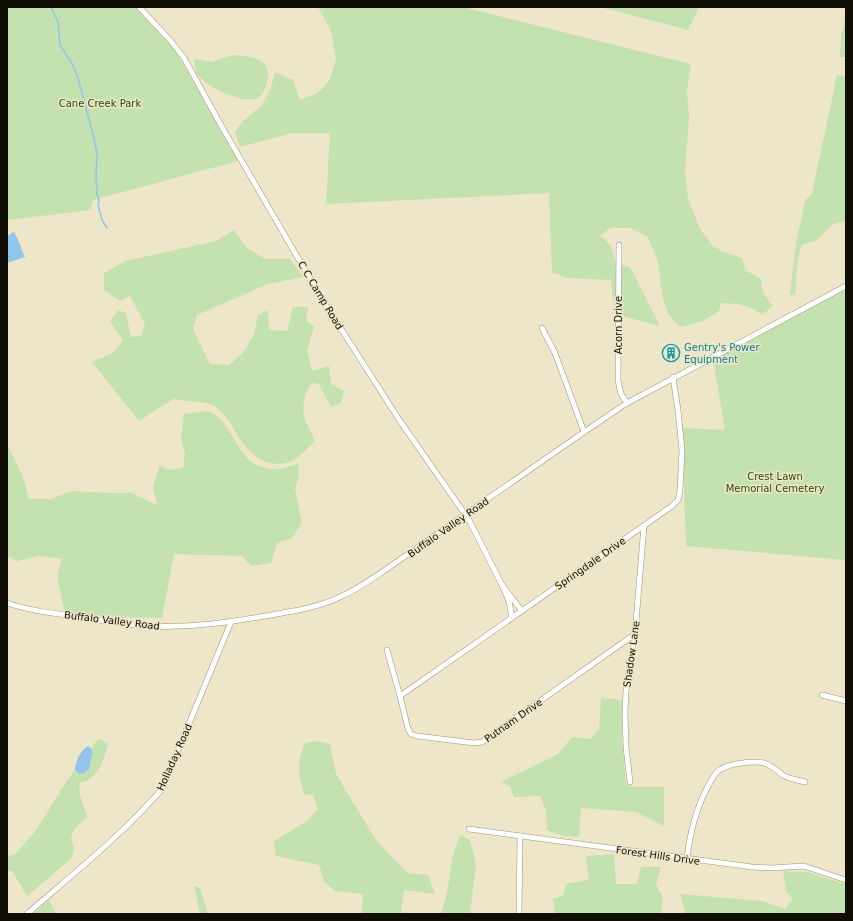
<svg xmlns="http://www.w3.org/2000/svg" width="853" height="921" font-family="'DejaVu Sans',sans-serif">
<style>
.green{fill:#c4e1b0}
.water{fill:#92c5ec}
.lines{fill:none;stroke-linecap:round;stroke-linejoin:round}
.stream{stroke:#92c5ec;stroke-width:1.5}
.minor-casing{stroke:#9c9479;stroke-width:6}
.minor{stroke:#fff;stroke-width:5}
.labels{text-anchor:middle;stroke-width:3;stroke-linejoin:round;paint-order:stroke}
.park-label{font-size:10px;fill:#294c00;stroke:#eee6c9}
.street-label{font-size:10px;fill:#110e05;stroke:#eee6c9}
.culture-label{font-size:10px;fill:#0d838f;stroke:#eee6c9;text-anchor:start}
</style>
<rect width="100%" height="100%" fill="#eee6c9"/>
<g class="green">
<path d="M7 7H136L176 51 238 161 93 200 91 210 7 220Z"/>
<path d="M318 7H463L691 64 687 91 689 116 685 172 688 199 700 229 712 245 722 251 742 258 745 270 761 279 763 293 773 306 762 315C749 304 738 304 721 303L719 311 703 321 682 327C660 315 662 284 658 263 656 255 651 246 648 237L630 228H611L600 235 611 246 616 264 630 267 660 326 622 316 613 298 611 280 567 278 552 272 549 193 326 204 330 133H292L240 147 235 132 243 121 263 104 271 88 275 72 293 80 300 100 318 93 330 79 336 59 331 31Z"/>
<path d="M600 7H699L688 30Z"/>
<path d="M845 7H846V57H840L841 35 844 27Z"/>
<path d="M234 55C254 56 275 60 266 85 265 89 262 95 258 98 244 105 205 87 197 74 195 70 195 64 194 59L212 62 219 59Z"/>
<path d="M837 75 846 76V221L833 224 817 240 802 245 798 257 795 295H790L796 243 805 201 812 193Z"/>
<path d="M234 230 246 247 265 259H290L303 277 268 284 197 315 193 329 210 364 229 365 243 353 254 334 258 315 268 310 269 330 287 331 293 307H308L306 320 314 327 307 350 312 371 329 366 331 384 344 391 341 403 331 407 319 384 312 383C304 392 301 410 305 420 308 427 312 434 315 441 309 446 303 454 297 458 274 472 252 459 240 439 232 427 226 412 213 405 206 402 183 401 173 399L139 421 92 362 113 353 123 340 110 321 118 310 126 313 131 337 141 336 145 324 130 296 120 301 104 290V273L125 261 216 241Z"/>
<path d="M844 289 846 302V560L686 546 682 428 725 430 713 359Z"/>
<path d="M209 411C212 413 216 415 219 418 236 435 239 461 265 468 277 471 287 468 298 463L299 475 295 489 302 522 292 538 277 543 271 563 251 566 242 556 174 554 162 618 117 617 65 612 58 582V573L62 559 40 556 17 561 7 556V444L23 477 29 499H51L72 491 110 493H132L157 505 153 487 160 465 168 470 183 468 185 454 181 438 184 414Z"/>
<path d="M601 698 622 700V739L626 784 635 787H664V826L636 812 581 808 579 837 562 836 547 830 546 810 540 796 514 797 510 786 501 782 558 754 572 737 591 739 599 729Z"/>
<path d="M99 739 108 744C104 760 98 779 80 783L79 792 87 817 74 829 71 838 74 848 72 858 27 896 12 871H7V856L14 855 35 832 68 779 75 770 79 774 89 769C89 764 92 758 92 753 93 746 93 744 99 739Z"/>
<path d="M315 741 330 744 336 774 352 801 376 840 407 873 428 875 435 894 404 890 401 914H362L363 894 335 891 324 881 319 865 276 856 274 841 307 821 318 809 313 795 304 794C298 772 297 766 304 744Z"/>
<path d="M460 835 470 840 476 865 470 914H441L447 893 453 855Z"/>
<path d="M614 854 616 884H637L641 867H661L656 885 663 897 661 914H558L555 912 553 899 563 895 566 884 589 880 586 856Z"/>
<path d="M783 871 807 872 846 884V914H686L680 894 762 901 785 909 793 899 786 891Z"/>
<path d="M194 886 200 888 208 914H200Z"/>
<path d="M49 900 56 914H33Z"/>
</g>
<g class="water">
<path d="M14 232C19 240 21 249 25 257L7 263V236Z"/>
<path d="M88 746 92 749C93 755 90 762 89 769L84 773 79 774 75 770C75 763 81 749 88 746Z"/>
</g>
<g class="lines">
<path class="stream" d="M51 7 58 22 60 45 73 65 78 78 94 138 97 154 96 177 97 194 99 201 98 205 102 220 107 228"/>
<defs>
<g id="minor">
<path d="M139 7 170 40 184 58 222 127 320 296 400 421 469 520 502 585"/>
<path d="M619 245 618 381 621 394 627 403"/>
<path d="M542 328 555 353 584 432"/>
<path d="M7 603C31 611 57 614 81 617 104 621 128 625 151 626 192 628 231 622 271 615 295 611 320 607 342 596 358 589 373 578 388 568L584 432 627 403 846 286"/>
<path d="M512 618 509 601 502 585 522 611"/>
<path d="M387 650 400 696 408 729 411 734 417 736 474 743 482 742 489 737 635 634"/>
<path d="M822 695 846 701"/>
<path d="M400 696 672 506 678 500 680 490 682 450 678 410 673 377"/>
<path d="M630 782 626 747 625 713 626 691 635 634 644 526"/>
<path d="M469 829 752 867 771 868 804 866 846 880"/>
<path d="M687 858C690 833 695 811 707 788 710 783 713 776 717 772 723 766 734 764 742 763 749 762 757 761 764 763 772 765 777 771 784 776 791 779 798 780 805 782"/>
<path d="M27 914C73 874 122 835 162 789L231 622"/>
<path d="M519 914 520 836"/>
</g>
</defs>
<use href="#minor" class="minor-casing"/>
<use href="#minor" class="minor"/>
</g>
<defs>
<symbol id="building-ring" viewBox="-11 -11 22 22"><circle r="9.5" fill="#eee6c9" stroke="#0f9aa8" stroke-width="1.5"/><path d="M-4-6H4V6H1V3H-1V6H-4ZM-2.5-4.3h1.7v1.8h-1.7ZM.8-4.3h1.7v1.8H.8ZM-2.5-1h1.7V.8h-1.7ZM.8-1h1.7V.8H.8Z" fill="#0f9aa8"/></symbol>
</defs>
<g fill-rule="evenodd">
<use href="#building-ring" x="661" y="343" width="20" height="20"/>
</g>
<g class="labels">
<g class="park-label">
<text x="100" y="107">Cane Creek Park</text>
<text x="775" y="480">Crest Lawn<tspan x="775" dy="12">Memorial Cemetery</tspan></text>
</g>
<g class="street-label">
<text transform="translate(321 295) rotate(59)" y="4">C C Camp Road</text>
<text transform="translate(618 325) rotate(-90)" y="4">Acorn Drive</text>
<text transform="translate(448 527) rotate(-35)" y="4">Buffalo Valley Road</text>
<text transform="translate(590 563) rotate(-35)" y="4">Springdale Drive</text>
<text transform="translate(112 620) rotate(7)" y="4">Buffalo Valley Road</text>
<text transform="translate(631 654) rotate(-82)" y="4">Shadow Lane</text>
<text transform="translate(513 720) rotate(-35)" y="4">Putnam Drive</text>
<text transform="translate(174 757) rotate(-66)" y="4">Holladay Road</text>
<text transform="translate(658 855) rotate(8)" y="4">Forest Hills Drive</text>
</g>
<g class="culture-label">
<text x="684" y="351">Gentry's Power<tspan x="684" dy="12">Equipment</tspan></text>
</g>
</g>
<rect width="853" height="921" fill="none" stroke="#110e05" stroke-width="16"/>
</svg>
